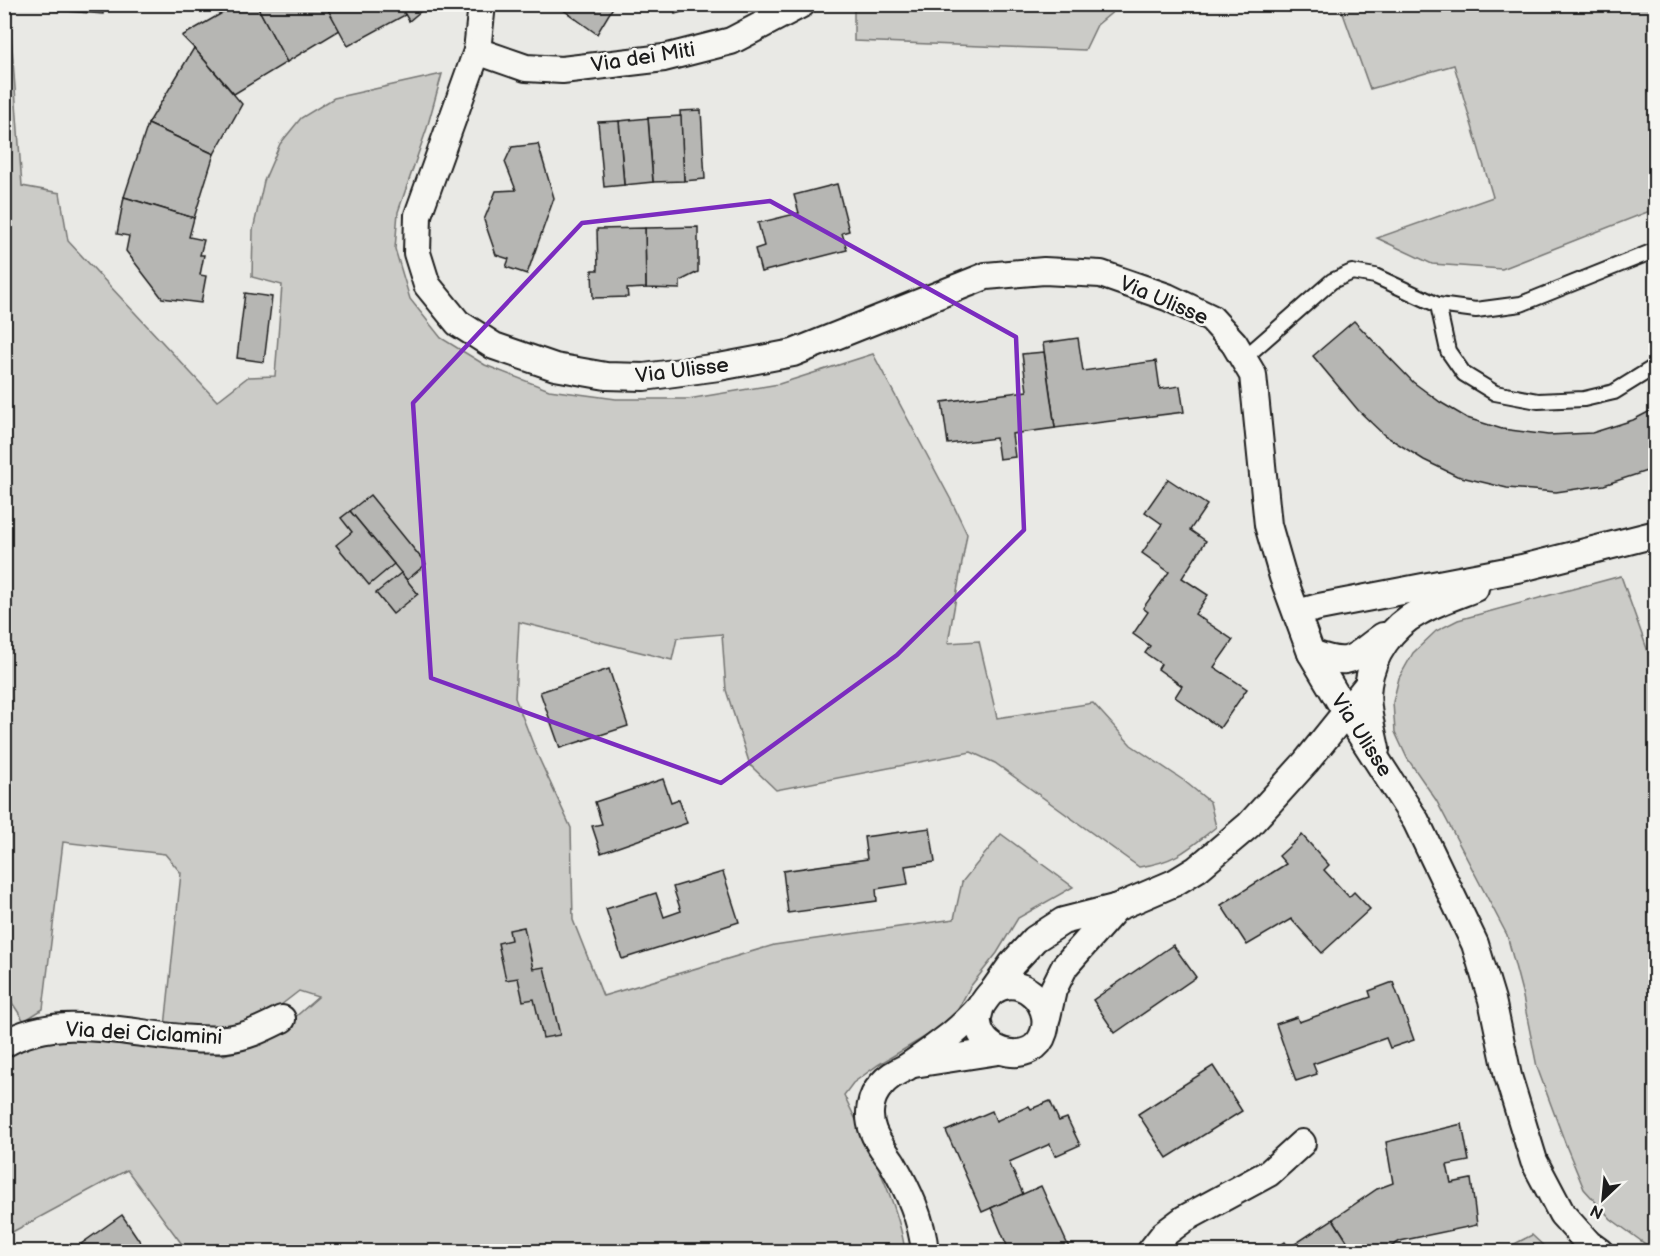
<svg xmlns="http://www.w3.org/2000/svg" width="1660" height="1256" font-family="'Balsamiq Sans',sans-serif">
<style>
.green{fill:#cbcbc7;stroke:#747472;stroke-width:1.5}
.building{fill:#b6b6b3;stroke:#1c1c1c;stroke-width:1.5}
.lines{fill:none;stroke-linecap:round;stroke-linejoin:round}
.lane-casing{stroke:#1c1c1c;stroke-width:18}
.street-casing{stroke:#1c1c1c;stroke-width:30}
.lane{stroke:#f6f6f2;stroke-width:14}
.street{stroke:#f6f6f2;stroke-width:26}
.marked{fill:none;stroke:#7b2cbf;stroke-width:4.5;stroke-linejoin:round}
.labels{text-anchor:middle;stroke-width:5;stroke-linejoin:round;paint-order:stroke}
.street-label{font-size:21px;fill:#1c1c1c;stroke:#f6f6f2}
</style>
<rect width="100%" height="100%" fill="#e9e9e5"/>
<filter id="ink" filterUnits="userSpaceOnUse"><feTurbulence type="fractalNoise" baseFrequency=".0167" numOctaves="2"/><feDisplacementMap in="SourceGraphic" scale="12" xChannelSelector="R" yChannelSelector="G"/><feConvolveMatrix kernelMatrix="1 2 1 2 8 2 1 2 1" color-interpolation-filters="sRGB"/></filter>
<g filter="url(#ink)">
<g class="green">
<path d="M5 5H9L22 186 60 193 68 241 217 401 248 377 275 376 282 285 252 277 253 230 264 181 280 144 301 118 334 98 442 74 427 128 398 212 395 249 410 299 441 338 485 365 549 390 616 399H688L779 384 873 354 951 500 967 534 948 643 979 641 997 718 1093 703 1131 745 1183 780 1210 802 1216 827C1188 849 1176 862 1139 867L995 763 971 752 776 790 750 765 726 690 722 634 677 638 672 660 519 622 515 698 537 754 571 828 573 920 603 996 774 945 954 919 962 882 1001 834 1073 887 1018 918 997 953 970 987 956 1013 933 1032 878 1065 853 1083 844 1095C866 1142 898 1200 905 1251H187L127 1170 5 1236V1053L20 1043 71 1039 224 1055 268 1041 318 997 299 991 264 1018 226 1031 165 1027 181 873 165 854 63 842 43 1009 24 1021 5 992Z"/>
<path d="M854 5V4L1121 5 1097 25 1085 50 854 41Z"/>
<path d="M1340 5H1655V209L1502 269 1432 264 1377 238 1493 197 1454 65 1370 89Z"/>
<path d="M1621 576 1656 674 1655 1251 1611 1219 1584 1189 1567 1148 1537 1067 1522 992 1507 935 1436 800 1407 758 1395 732 1393 702 1399 678 1413 653 1436 631 1458 620Z"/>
<path d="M1532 1235 1549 1251H1501Z"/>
</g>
<g class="building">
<path d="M54 4H104L103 14 54 10Z"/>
<path d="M238 4H256L287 62 234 94 194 48 182 36Z"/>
<path d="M256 4H325L340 30 287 62Z"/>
<path d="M325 4H399L405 15 348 46Z"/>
<path d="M399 4H421V11L409 21Z"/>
<path d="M555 4H615L597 34Z"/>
<path d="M674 4H709L675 14Z"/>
<path d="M194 48 242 104 214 154 148 124Z"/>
<path d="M701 110 705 179 684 181 680 111Z"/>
<path d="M681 116 684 181 653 182 648 118Z"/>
<path d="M648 118 653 182 624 185 619 121Z"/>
<path d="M619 121 624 185 604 187 598 122Z"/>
<path d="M148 124 214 154 194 218 124 197Z"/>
<path d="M538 144 554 198 527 274 506 267 509 259 496 255 484 220 496 191 516 190 505 162 512 147Z"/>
<path d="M837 184 849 231 842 233 847 250 761 272 755 249 764 246 758 223 799 213 794 195Z"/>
<path d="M124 197 194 218 189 237 204 240 200 255H204L200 275 206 276 201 303 162 298 126 251 129 236 117 234Z"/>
<path d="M698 227V272L680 281V289L646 288 645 228Z"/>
<path d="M645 228 646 288 627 289 628 297 593 298 592 270H598L597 229Z"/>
<path d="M245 293 272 297 264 362 237 358Z"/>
<path d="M1354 321 1413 382 1440 402 1467 418 1502 429 1548 435 1592 433 1633 420 1656 408V468L1604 485 1556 492 1507 488 1457 476 1424 460 1384 435 1358 410 1313 356Z"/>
<path d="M1078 338 1083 371 1156 361 1160 389 1180 386 1184 412 1055 428 1043 343Z"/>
<path d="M1044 352 1055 428 1012 434 1015 457 999 459 996 438 948 444 942 402 1027 391 1022 354Z"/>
<path d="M1168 479 1207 505 1190 530 1206 541 1182 578 1208 595 1195 614 1233 640 1214 667 1247 689 1220 728 1175 697 1182 686 1158 669 1161 664 1145 653 1150 646 1133 634 1148 612 1143 608 1169 572 1142 553 1162 524 1145 512Z"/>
<path d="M370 495 426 564 407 580 350 511Z"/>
<path d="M350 511 394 564 369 585 336 545 352 532 341 518Z"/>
<path d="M401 573 418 594 393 614 376 593Z"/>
<path d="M609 669 628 726 560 748 540 692Z"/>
<path d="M663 779 671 802 679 799 687 823 601 853 592 826 602 824 595 802Z"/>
<path d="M930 828 935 862 905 866 908 884 876 889 877 901 788 913 783 871 867 859 864 837Z"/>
<path d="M1302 835 1329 865 1324 870 1349 897 1354 892 1370 909 1322 953 1291 919 1247 945 1221 905 1286 864 1279 856Z"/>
<path d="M723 872 739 922 622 959 606 909 656 893 664 917 681 911 673 887Z"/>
<path d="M524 927 533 969 544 967 560 1035 543 1038 534 999 523 1001 518 978 506 980 498 943 511 940 509 930Z"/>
<path d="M1173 945 1196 977 1115 1033 1093 1000Z"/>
<path d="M1393 982 1414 1040 1390 1048 1386 1038 1313 1064 1317 1074 1296 1081 1276 1024 1297 1017 1299 1022 1371 997 1369 991Z"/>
<path d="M1213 1066 1242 1111 1167 1158 1138 1114Z"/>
<path d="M1050 1101 1059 1121 1067 1118 1080 1145 1055 1156 1050 1144 1009 1162 1023 1194 982 1212 946 1131 992 1111 996 1121 1029 1106 1031 1109Z"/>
<path d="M1462 1124 1469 1161 1447 1165 1451 1183 1471 1179 1477 1225 1400 1241 1383 1252H1354L1333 1219 1377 1189 1393 1183 1386 1142Z"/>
<path d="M1041 1186 1071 1252H1001L1008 1248 991 1208Z"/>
<path d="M122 1215 147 1252H86L81 1244Z"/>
<path d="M1333 1219 1354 1252H1270L1285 1242 1289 1248Z"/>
</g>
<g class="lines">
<defs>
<g id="lane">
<path d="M1438 305 1448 351 1464 374 1495 393 1538 401 1584 399 1614 392 1656 366"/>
<path d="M1243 359 1332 281 1352 272 1375 276 1438 305 1476 310 1521 304 1656 250"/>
</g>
<g id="street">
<path d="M482 4 477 51 418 215 417 253 427 285 458 323 494 346 555 367 606 376 644 377 719 367 793 353 986 276 1044 271 1101 274 1167 297 1211 318 1234 343 1253 375 1268 525 1283 577 1311 653 1346 712 1416 821 1475 944 1492 1000 1508 1076 1534 1161 1562 1214 1589 1244 1600 1252"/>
<path d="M477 51 526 68 562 70 664 58 731 41 802 4"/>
<path d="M1297 613 1319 607 1522 568 1656 534"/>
<path d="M1311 653C1353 668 1350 659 1383 636"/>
<path d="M1376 749C1372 729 1365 706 1368 685 1372 655 1392 626 1419 612 1436 602 1456 596 1475 588"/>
<path d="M993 991 1012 964 1035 939 1063 921 1118 907 1174 883 1197 869 1249 825 1306 762 1367 686"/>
<path d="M1047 1017 1053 990 1065 966 1117 907"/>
<path d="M4 1044C69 1005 155 1045 226 1039 247 1037 264 1028 282 1019"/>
<path d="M914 1064 998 1051"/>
<path d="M925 1252C922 1219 908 1190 892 1162 886 1153 877 1142 873 1131 867 1115 870 1097 881 1085 888 1076 897 1072 907 1067 922 1057 937 1046 951 1035 962 1026 972 1016 981 1006 984 1002 988 995 992 992 1019 972 1053 1002 1044 1032 1034 1066 982 1056 978 1023 977 1018 980 1011 981 1005"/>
<path d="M1150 1252 1164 1234 1184 1219 1269 1173 1302 1143"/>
</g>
</defs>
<use href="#lane" class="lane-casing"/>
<use href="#street" class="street-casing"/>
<use href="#lane" class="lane"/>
<use href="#street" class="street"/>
</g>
</g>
<path class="marked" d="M770 201 1016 337 1024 530 897 655 721 783 431 678 413 403 582 223Z"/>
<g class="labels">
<g class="street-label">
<text transform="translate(643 57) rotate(-9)" y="7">Via dei Miti</text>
<text transform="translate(1164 300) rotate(23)" y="7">Via Ulisse</text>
<text transform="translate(682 370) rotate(-7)" y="7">Via Ulisse</text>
<text transform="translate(1362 735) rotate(57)" y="7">Via Ulisse</text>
<text transform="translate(144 1033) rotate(3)" y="7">Via dei Ciclamini</text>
</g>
</g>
<rect width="1660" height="1256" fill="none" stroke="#f6f6f2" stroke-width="24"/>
<rect x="12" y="12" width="1636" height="1232" fill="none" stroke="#1c1c1c" stroke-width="2" filter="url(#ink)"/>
<g transform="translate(1603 1199) rotate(206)" stroke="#f6f6f2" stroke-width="4.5" paint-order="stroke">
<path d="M0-4.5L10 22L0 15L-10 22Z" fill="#1c1c1c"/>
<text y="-9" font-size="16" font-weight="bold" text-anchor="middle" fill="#1c1c1c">N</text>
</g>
</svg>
